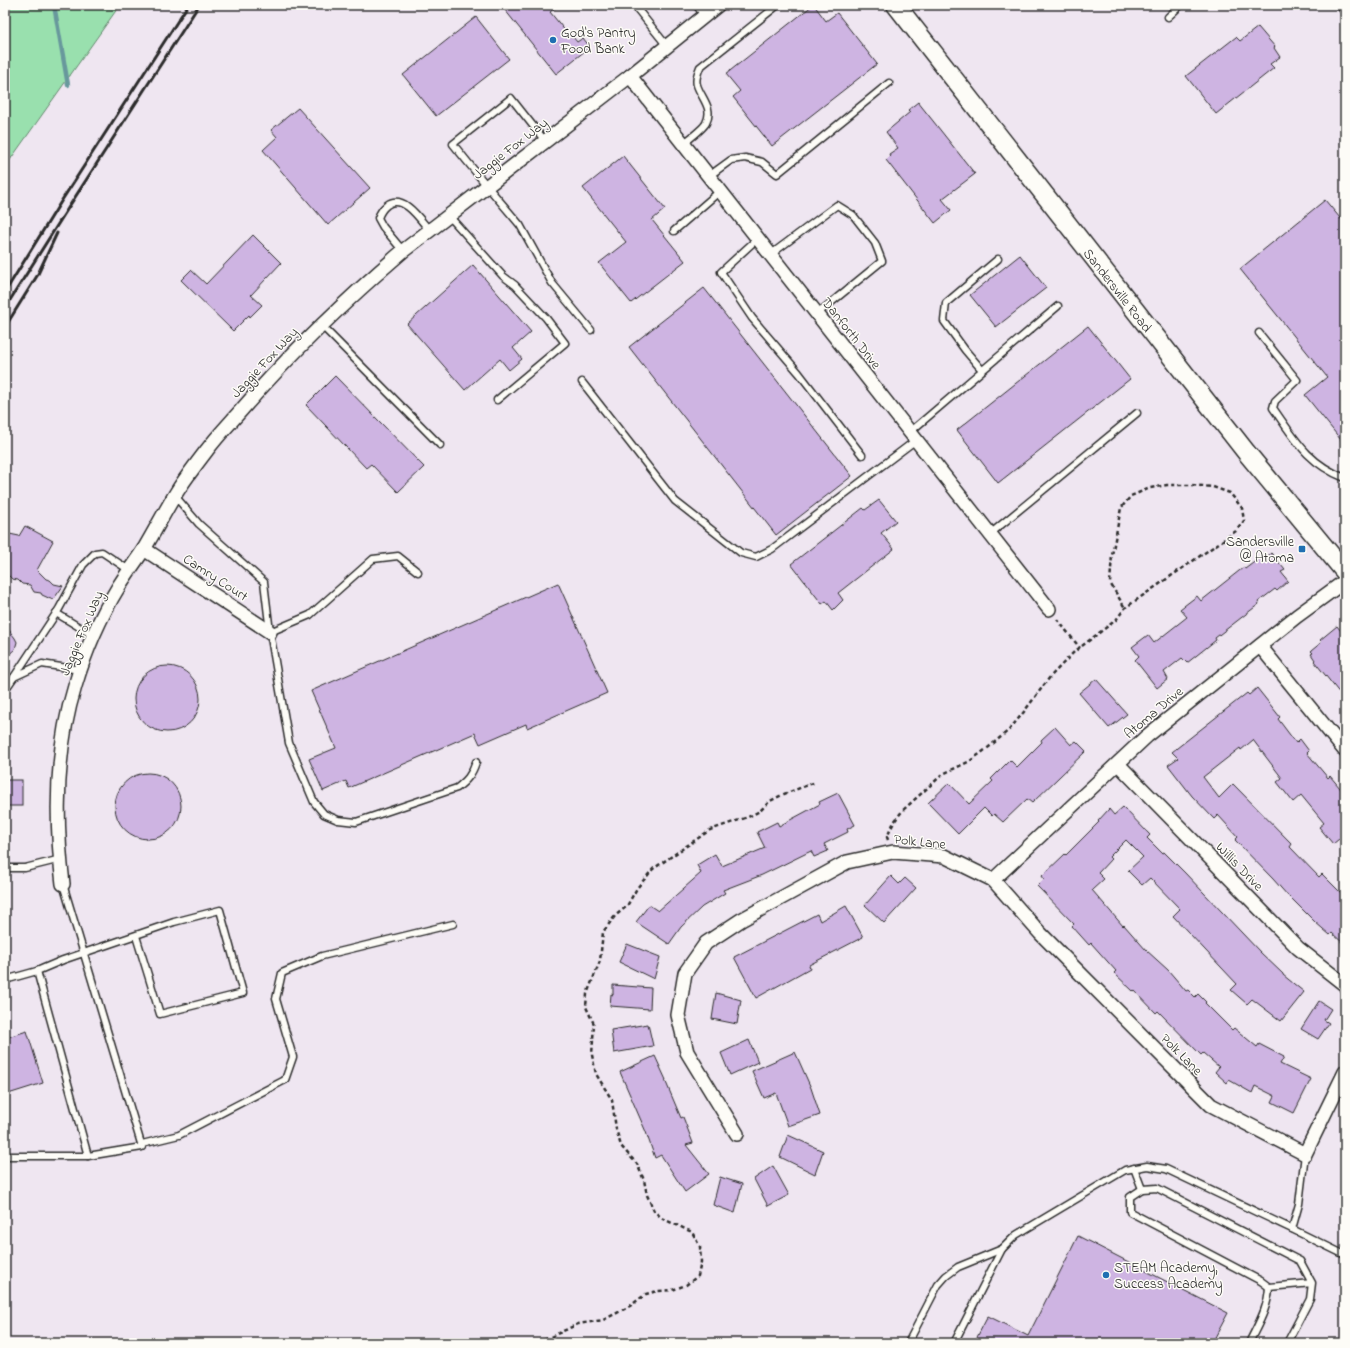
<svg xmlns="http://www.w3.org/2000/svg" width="1350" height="1348" font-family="'Indie Flower',sans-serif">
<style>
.green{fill:#99e0ae;stroke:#62866c}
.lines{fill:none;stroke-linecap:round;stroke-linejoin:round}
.stream{stroke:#67989c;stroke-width:4.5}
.building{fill:#ceb4e2;stroke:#2b2b2b}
.lane-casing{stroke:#2b2b2b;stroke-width:9}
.street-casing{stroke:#2b2b2b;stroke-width:16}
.secondary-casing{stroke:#2b2b2b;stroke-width:21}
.path{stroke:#2b2b2b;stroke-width:2.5;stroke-dasharray:4 3;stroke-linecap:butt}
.lane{stroke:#fdfcf7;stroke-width:6}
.street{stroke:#fdfcf7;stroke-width:13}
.secondary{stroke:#fdfcf7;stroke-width:18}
.rail{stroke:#2b2b2b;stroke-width:3}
.poi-dot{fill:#1f6fb2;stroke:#fdfcf7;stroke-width:1.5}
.labels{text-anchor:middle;stroke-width:3;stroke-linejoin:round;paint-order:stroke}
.poi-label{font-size:14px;fill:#2b2b2b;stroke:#fdfcf7;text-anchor:start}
.street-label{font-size:14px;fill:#2b2b2b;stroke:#fdfcf7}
</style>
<rect width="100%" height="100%" fill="#efe6f1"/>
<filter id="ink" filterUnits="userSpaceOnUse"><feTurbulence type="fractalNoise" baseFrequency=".025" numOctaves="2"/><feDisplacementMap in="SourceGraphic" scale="8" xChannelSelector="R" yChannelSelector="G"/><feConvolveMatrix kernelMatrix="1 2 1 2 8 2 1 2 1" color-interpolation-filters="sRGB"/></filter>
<g filter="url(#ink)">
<path class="green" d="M5 5H120L5 167Z"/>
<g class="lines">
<path class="stream" d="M54 5 68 85"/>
</g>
<g class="building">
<path d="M501 5H559L550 12 571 38 573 37 577 42 583 38 590 47 556 74Z"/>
<path d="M813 5H814L826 21 837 13 877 64 772 146 733 97 740 91 726 74Z"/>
<path d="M476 17 509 59 436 116 403 75Z"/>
<path d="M1258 27 1275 47 1274 48 1280 57 1270 64 1274 68 1216 114 1186 76 1236 37 1240 41Z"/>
<path d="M918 102 975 174 942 199 951 210 935 223 886 160 890 156 889 154 898 148 886 132 910 112 908 110Z"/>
<path d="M298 108 370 188 328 225 263 150 277 137 271 130Z"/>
<path d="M623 156 665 209 652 220 685 261 631 303 599 263 626 242 583 188Z"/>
<path d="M1325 200 1345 224V445L1305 395 1327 377 1240 269Z"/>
<path d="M253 235 281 263 251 295 262 305 250 317 249 315 233 331 181 280 191 270 206 284Z"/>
<path d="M1020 255 1046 288 996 327 970 295Z"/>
<path d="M473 265 531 332 513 348 522 359 509 370 500 359 465 390 407 324Z"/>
<path d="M704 288 852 476 776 535 629 347Z"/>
<path d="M1088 326 1130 379 998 483 957 430Z"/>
<path d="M335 376 424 467 398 492 371 464 366 468 306 405Z"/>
<path d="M879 500 896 521 881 533 894 549 838 593 843 600 833 610 826 601 822 604 791 564 863 508 865 510Z"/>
<path d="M25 526 53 541 37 570 46 579 50 580 54 584 63 586 53 600 42 595 41 593 34 592 30 585 22 584 18 580 12 579 5 572V533L19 536Z"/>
<path d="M1271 553 1285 570 1281 572 1288 581 1277 591 1275 589 1258 602 1259 604 1215 638 1216 640 1187 663 1182 658 1164 672 1168 679 1157 688 1135 660 1139 656 1132 647 1148 635 1154 643 1187 617 1180 609 1197 596 1201 601 1244 567 1245 569 1261 557 1263 560Z"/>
<path d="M558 583 607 693 527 728 526 724 480 744 475 733 349 788 346 781 323 791 309 759 336 748 311 691Z"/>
<path d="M5 625 15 638 17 642 15 649 5 658Z"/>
<path d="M1337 626 1345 636V700L1314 661 1315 660 1311 654 1313 653 1311 651 1322 642 1320 640Z"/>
<circle cx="167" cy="699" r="33"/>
<path d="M1096 679 1127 714 1109 728 1079 693Z"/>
<path d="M1257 688 1280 717 1278 719 1296 743 1300 739 1309 751 1307 753 1328 778 1330 776 1345 794V834L1333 844 1319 827 1324 823 1301 795 1293 802 1277 782 1282 778 1253 740 1241 750 1240 748 1203 777 1219 798 1233 784 1292 844 1290 847 1319 877 1322 874 1345 897V945L1332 933 1330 935 1315 922 1289 896V897L1273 879 1235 840 1238 837 1218 815 1214 819 1192 796 1168 765 1178 758 1172 752 1247 693 1249 695Z"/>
<path d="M1055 727 1071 745 1076 741 1086 751 1032 803 1027 799 1003 822 994 814 992 816 984 808 958 834 928 803 949 783 969 804 993 781 991 779 1010 760 1017 767 1042 742 1041 740Z"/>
<circle cx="148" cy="806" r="33"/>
<rect x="5" y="780" width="17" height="26"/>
<path d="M838 793 855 825 847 829 848 832 824 844 828 851 814 857 811 851 762 875 723 890 725 893 702 907 681 927 669 944 636 922 649 905 658 911 701 873 697 865 715 854 722 866 765 848 757 832 777 822 779 826 820 804 819 802Z"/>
<path d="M1123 807 1150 835 1147 838 1162 853 1164 852 1185 873 1260 952 1283 974V975L1304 992 1281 1021 1252 999 1247 1004 1231 990 1237 984 1173 916 1180 909 1150 878 1142 885 1128 871 1143 857 1126 840 1109 857 1111 859 1098 873 1104 879 1092 890 1123 926 1124 925 1146 950 1168 970 1186 991 1188 990 1195 997 1198 994 1206 1002 1205 1003 1232 1030 1234 1028 1257 1047 1259 1044 1284 1057 1280 1064 1311 1079 1294 1113 1272 1102 1275 1096 1255 1086 1252 1093 1229 1080 1227 1083 1215 1072 1219 1067 1203 1053 1201 1055 1158 1011 1156 1013 1134 990 1133 991 1114 973 1116 971 1091 943 1089 945 1072 926 1074 924 1037 886 1044 879 1042 876 1065 854 1066 855 1099 822 1098 821 1109 809 1114 815Z"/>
<path d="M891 876 899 884 905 878 916 888 884 923 865 905Z"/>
<path d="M846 906 863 937 809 965 810 968 756 998 734 957 817 914 820 921Z"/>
<path d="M627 944 660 957 654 979 619 962Z"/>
<path d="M613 985 651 988 650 1009 610 1006 611 994 613 995Z"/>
<path d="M716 993 741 1000 737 1024 712 1019Z"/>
<path d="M1319 1001 1331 1009 1324 1020 1329 1023 1318 1039 1301 1029Z"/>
<path d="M648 1024 653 1046 614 1053 611 1030Z"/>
<path d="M27 1031 43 1083 5 1095V1038Z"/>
<path d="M749 1040 758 1062 730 1075 721 1053Z"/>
<path d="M795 1052 811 1088 820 1115 788 1126 776 1093 764 1098 752 1071Z"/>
<path d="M655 1056 666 1080H665L681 1118 683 1117 693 1143 686 1145 709 1174 685 1192 661 1155 655 1158 646 1132 620 1072Z"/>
<path d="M788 1135 823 1151 815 1174 780 1157Z"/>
<path d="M773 1166 789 1195 768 1206 754 1179Z"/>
<path d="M720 1177 742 1184 735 1213 713 1205Z"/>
<path d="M1078 1236 1228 1313 1212 1343H974L988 1316 1028 1336Z"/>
</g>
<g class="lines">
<defs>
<g id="lane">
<path d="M634 5 667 46"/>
<path d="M696 5 705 16"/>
<path d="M1339 5 1345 12"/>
<path d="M1168 17 1181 5"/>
<path d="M545 141 511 98 453 144 487 186 520 225 552 283 591 330"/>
<path d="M683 144C689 139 703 129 706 123 714 108 701 98 697 85 695 79 698 72 700 67L778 5"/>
<path d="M709 176 731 160 745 158 762 162 777 174 889 83"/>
<path d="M449 216 503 276 515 285 546 318 565 343 497 400"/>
<path d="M674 231 720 191"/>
<path d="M757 239 721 272 752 318 799 373 862 455"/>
<path d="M403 251 383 227 378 218C380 212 382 209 387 205 403 193 420 219 429 230"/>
<path d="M770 255 837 205 853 215 875 243 882 261 817 314"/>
<path d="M321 325 440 445"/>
<path d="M1259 333 1297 380 1275 401 1273 408C1295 439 1307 463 1345 478"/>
<path d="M982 370 965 350 944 321 946 303 998 259"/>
<path d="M582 382 675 501 741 553 756 557 772 549 916 440"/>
<path d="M910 432 1058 306"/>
<path d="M175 496 199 524 264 582 270 632 289 743 314 802 324 814 338 820 356 822 457 788C466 781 472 775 476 762"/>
<path d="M990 534 1137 413"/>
<path d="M56 613 94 636"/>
<path d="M270 632 310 615 373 559 398 556 418 572"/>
<path d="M14 677 59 609 83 565 95 553 102 552 129 570"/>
<path d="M5 690 14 677 42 664 80 670"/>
<path d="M5 868H25L61 859"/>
<path d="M37 971 88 1156"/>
<path d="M5 980 37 971 63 960 174 922 220 910 243 993 160 1014 136 936"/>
<path d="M142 1144 179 1135 285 1080 293 1057 276 999 282 973 322 956 453 924"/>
<path d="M5 1156H88L142 1147 63 884"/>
<path d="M1134 1168 1142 1189"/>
<path d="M1292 1229 1345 1255"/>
<path d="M908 1343 938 1285 946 1276 958 1267 1002 1249"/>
<path d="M954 1343 1002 1249 1016 1235 1125 1170 1147 1166 1166 1169 1292 1229 1299 1204 1305 1154"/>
<path d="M1249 1343C1258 1324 1268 1309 1269 1287"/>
<path d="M1287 1343 1310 1299 1312 1283 1300 1261 1157 1188 1142 1189 1130 1197V1212L1261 1281 1269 1287 1312 1283"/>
</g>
<g id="street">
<path d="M630 76 1049 609"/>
<path d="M144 549 270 632"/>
<path d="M1260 646 1345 751"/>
<path d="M1118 764 1298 948 1345 985"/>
<path d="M993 880 1147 736 1297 616 1345 581"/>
<path d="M63 884C55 818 55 751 75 686 85 652 100 617 119 586 127 573 136 561 144 549 156 529 166 509 178 490 187 476 197 463 207 450 218 435 232 421 244 407 293 351 346 300 403 251L630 76 718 5"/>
<path d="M737 1134 687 1052 678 1015 685 973 706 943 741 920 847 862 893 852 944 856 993 880 1040 933 1211 1105 1305 1154 1345 1072"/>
</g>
<path id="secondary" d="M896 5 1192 383 1246 452 1345 572"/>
</defs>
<use href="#lane" class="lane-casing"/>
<use href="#street" class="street-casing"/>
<use href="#secondary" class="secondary-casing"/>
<g class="path">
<path d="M1057 619 1080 648"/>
<path d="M888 840 887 837 894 822 903 810 943 774 970 761 989 747 1009 730 1023 713 1050 677 1074 652 1116 620 1125 608 1236 531 1244 521 1242 508 1230 493 1213 487 1191 485H1167L1150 488 1131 496 1121 508 1112 555 1110 583 1125 608"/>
<path d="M538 1343 578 1324 603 1320 615 1314 630 1306 646 1294 657 1291 672 1290 686 1285 698 1276 701 1262 700 1247 692 1232 663 1219 654 1211 647 1195 644 1180 637 1164 621 1146 616 1129 612 1100 596 1074 592 1055 594 1024 586 1007 587 994 600 961 603 932 615 916 627 906 637 888 653 869 710 830 748 817 760 811 770 801 784 794 816 782"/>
</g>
<use href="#lane" class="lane"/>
<use href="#street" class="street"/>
<use href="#secondary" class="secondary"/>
<g class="rail">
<path d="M5 292 62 200 188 5"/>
<path d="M5 308 70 205 199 5"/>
<path d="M5 327 37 276 57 233"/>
</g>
</g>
</g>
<g class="poi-dot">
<circle cx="553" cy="40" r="4"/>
<rect x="1298" y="545" width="8" height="8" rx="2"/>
<circle cx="1106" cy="1275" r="4"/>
</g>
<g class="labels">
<g class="poi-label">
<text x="561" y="37">God's Pantry<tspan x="561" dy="16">Food Bank</tspan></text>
<text x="1294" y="546" text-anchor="end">Sandersville<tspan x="1294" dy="16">@ Atoma</tspan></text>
<text x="1114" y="1272">STEAM Academy,<tspan x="1114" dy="16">Success Academy</tspan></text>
</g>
<g class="street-label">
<text transform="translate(510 148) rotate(-38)" y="5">Jaggie Fox Way</text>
<text transform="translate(1118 290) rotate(52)" y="5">Sandersville Road</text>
<text transform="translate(852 333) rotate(52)" y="5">Danforth Drive</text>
<text transform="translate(264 362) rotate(-47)" y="5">Jaggie Fox Way</text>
<text transform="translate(216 577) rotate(33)" y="5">Camry Court</text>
<text transform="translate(81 633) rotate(-67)" y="5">Jaggie Fox Way</text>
<text transform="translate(1153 712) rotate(-40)" y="5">Atoma Drive</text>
<text transform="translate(920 841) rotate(6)" y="5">Polk Lane</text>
<text transform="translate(1240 866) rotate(46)" y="5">Willis Drive</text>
<text transform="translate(1182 1054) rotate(45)" y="5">Polk Lane</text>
</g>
</g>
<rect width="1350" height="1348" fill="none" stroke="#fdfcf7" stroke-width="20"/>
<rect x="10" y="10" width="1330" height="1328" fill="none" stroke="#2b2b2b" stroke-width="1.5" filter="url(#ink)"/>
</svg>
